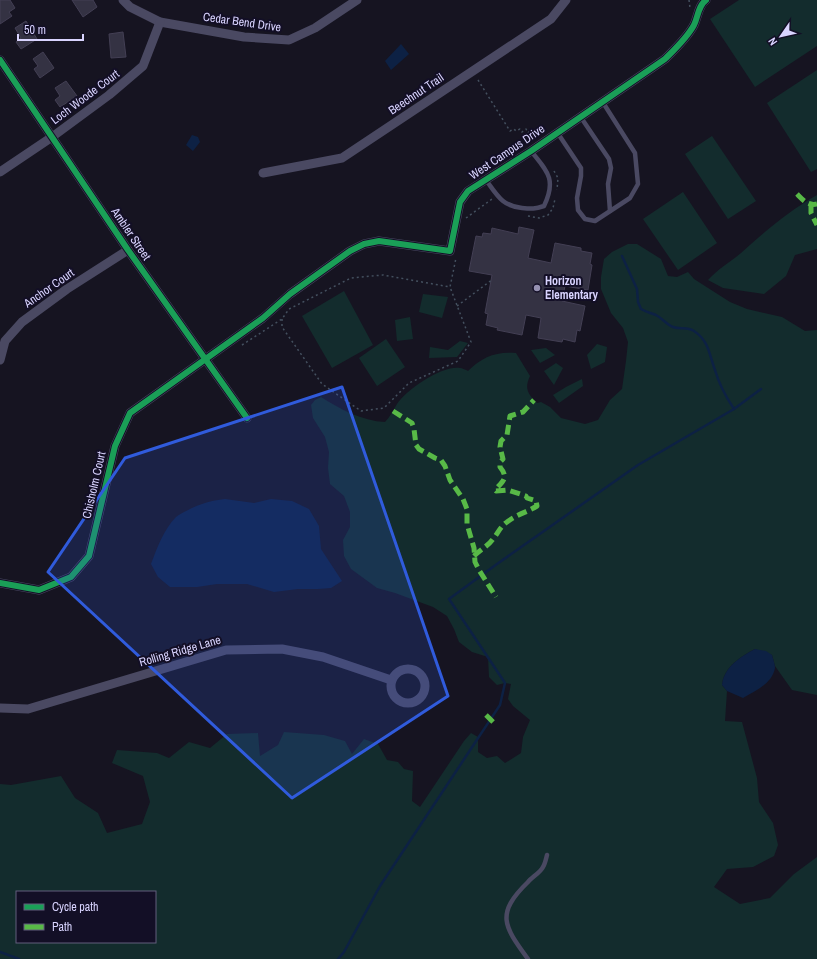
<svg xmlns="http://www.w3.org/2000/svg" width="817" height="959" font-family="'Archivo Narrow',sans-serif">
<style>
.green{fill:#132c2d;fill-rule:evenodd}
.water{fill:#0d2144}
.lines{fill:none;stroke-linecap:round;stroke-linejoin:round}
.stream{stroke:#0d2144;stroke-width:2.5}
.building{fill:#343243;stroke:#433f54}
.path{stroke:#44505f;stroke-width:1.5;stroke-dasharray:2 3;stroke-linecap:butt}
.lane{stroke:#4a4962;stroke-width:4.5}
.street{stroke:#4a4962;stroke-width:9}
.quiet{stroke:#58b947;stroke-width:5;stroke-dasharray:10 5;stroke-linecap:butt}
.cycleway-casing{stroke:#130f26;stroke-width:8}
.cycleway{stroke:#1a9f57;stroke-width:6}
.marked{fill:#305bdc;fill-opacity:0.2;stroke:#305bdc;stroke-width:3;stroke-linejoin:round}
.poi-dot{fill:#9591b1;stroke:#130f26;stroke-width:1.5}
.labels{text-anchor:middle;stroke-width:4;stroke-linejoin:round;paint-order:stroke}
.street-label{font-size:12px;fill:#d9d4ff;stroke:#130f26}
.poi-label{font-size:12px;font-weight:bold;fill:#d9d4ff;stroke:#130f26;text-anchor:start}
</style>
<rect width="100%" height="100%" fill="#161421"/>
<g class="green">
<path d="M739 0H817V46L755 87 710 19Z"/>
<path d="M817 70V169L811 172 767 103Z"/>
<path d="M712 136 756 201 728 219 685 154Z"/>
<path d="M683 192 717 243 678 270 643 219Z"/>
<path d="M817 195V249L795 255 786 276 764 294 723 288 708 280C718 269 730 262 741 253 765 231 789 211 817 195Z"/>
<path d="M628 244H637L661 259 668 276 677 277 688 272 694 279 730 302 747 309 782 317 805 331 817 330V695L792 690 775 666 772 655 755 649C740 657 724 667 722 685L727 691 725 721 742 722 757 778 759 802 773 823 778 845 774 856 753 867 727 869 714 887 740 904 770 898 794 874 817 857V959H0V784L11 785 61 776 75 798 98 813 107 833 142 824 150 802 143 776 112 763 117 750 157 753 169 758 189 742 210 748 227 734 258 733 260 756 278 745 284 732 324 735 345 741 352 754 364 739 378 744 387 760 398 762 404 769 413 771 412 801 420 807 464 741 471 733 478 737V752L487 758 497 756 505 763 521 753 523 737 530 720 513 706 508 699 511 684 505 683 497 685 489 677 488 657 472 652 459 642 454 629 447 616 433 607 395 593 377 588 351 569 344 556 343 540 350 527V512L344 496 330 484 328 468 329 452 325 437 313 418 311 405 315 400 321 397C340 409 362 421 385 422 390 417 393 410 397 404 406 390 442 365 460 368 462 368 466 370 468 371 482 357 496 351 516 353L530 376C524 389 528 394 537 403L541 402 550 407 561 418 585 424 598 420 610 400 622 389 626 361 628 342 623 328 611 313 601 289V277L604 259 612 252ZM17 892H155V942H17Z"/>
<path d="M344 291 373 345 332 368 302 316Z"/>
<path d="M423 294 448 297 442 318 419 312Z"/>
<path d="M410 317 413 339 397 341 395 320Z"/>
<path d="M386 339 405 367 377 386 359 358Z"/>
<path d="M460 341 468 343 457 357 429 358 430 347 448 350Z"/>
<path d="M597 344 607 347 605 362 591 369 587 355Z"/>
<path d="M546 348 555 355 540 363 531 350Z"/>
<path d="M556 363 563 368 554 385 544 371Z"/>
<path d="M582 379 583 386 559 403 553 395 566 387Z"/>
</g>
<g class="water">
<path d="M401 44 409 54 391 70 385 61Z"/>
<path d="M192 135 198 137 200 142 193 151 186 145Z"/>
<path d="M225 499 254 503 271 499 292 501 309 509 319 526 321 549 342 581 331 588 318 589H298L274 592 247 584H217L197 587H170L158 577 151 564C157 548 164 529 176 517 178 515 181 514 184 512 199 504 209 501 225 499Z"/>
<path d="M755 649 766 651 772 655C773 659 775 664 775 668 772 684 755 691 743 698L727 691 722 685C724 667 740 657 755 649Z"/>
</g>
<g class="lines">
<g class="stream">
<path d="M622 256 637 289 638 302 641 309C646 312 651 313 656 315 662 318 666 324 673 327 680 330 687 326 694 331 709 341 709 354 715 370 719 384 726 397 734 409"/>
<path d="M0 952 19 959"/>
<path d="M338 959 344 952 380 886 500 705 505 683 449 599 497 564 638 465 734 409 761 389"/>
</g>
</g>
<g class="building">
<path d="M0 0H10L15 8 9 12 12 16 0 24Z"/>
<path d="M72 0H93L97 7 83 17Z"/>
<path d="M26 21 37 39 21 49 16 42 21 38 15 28Z"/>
<path d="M123 32 126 57 111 58 109 34Z"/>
<path d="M43 52 54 68 40 78 34 69 38 66 33 59Z"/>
<path d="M66 81 77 96 60 107 55 100 60 96 55 88Z"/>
<path d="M519 227 534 230 528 258 551 263 555 243 581 248V251L592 253 590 264 592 265 588 290 565 286 562 301 585 306 580 331 577 330 575 342 563 339 562 342 538 338 541 318 526 315 522 335 497 330 498 328 486 325 488 314 485 313 492 275 469 271 476 236 482 237 483 233 491 234 492 228 518 234Z"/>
</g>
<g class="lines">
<g class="path">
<path d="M689 0 690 8"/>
<path d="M478 80 510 131 514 129 516 131 520 129 522 132 526 129 528 133 531 130 536 137"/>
<path d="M554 171 558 178 557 190"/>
<path d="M528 216 539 218 548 215 553 208 555 199"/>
<path d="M466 218 492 199"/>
<path d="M457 306 493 279"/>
<path d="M282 319V327L322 384 361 411 384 408 409 383 458 361 471 342 450 287"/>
<path d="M242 345 282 319 289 309 351 278 383 275 450 287 456 258"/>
</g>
<g class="lane">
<path d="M580 116 609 159 611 168 608 184 610 211"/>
<path d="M557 132 581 168V176L577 198 578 210 585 219 595 221 630 198 638 184 635 153 602 101"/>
<path d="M486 180C497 195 502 206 522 208 532 209 535 209 544 206 557 179 547 171 531 151"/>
<path d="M528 959C504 926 495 914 528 882 532 877 540 873 543 867 545 864 546 859 547 855"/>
</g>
<g class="street">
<path d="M123 0 130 7 160 22 244 37 289 40 315 28 357 0"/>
<path d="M0 60 128 250 247 418"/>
<path d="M0 172 52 137 109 95 143 66 160 22"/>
<path d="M263 173 342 158 551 19 566 0"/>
<path d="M0 360 5 341 22 322 67 289 128 250"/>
<path d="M0 583 39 590 71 577 89 556 115 446 130 413 263 318 290 294 350 251 364 244 379 241 450 251 460 202 468 191 531 151 665 59C675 49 687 38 694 25 698 17 698 6 706 0"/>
<circle cx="408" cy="686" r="17"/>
<path d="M0 708 28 709 226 650 282 649 323 657 391 680"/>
</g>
<g class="quiet">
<path d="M797 194C803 200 808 206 817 204"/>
<path d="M811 204V213L817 225"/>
<path d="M393 411 412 423 414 429 416 445 419 449 435 458 441 460 445 466 450 480 463 499 467 509V524L474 548 475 562 479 570 496 597"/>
<path d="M474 556C480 550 488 546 493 539 498 533 500 527 507 522 516 515 527 512 537 506L536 501 527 498 526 496 508 490 496 491 495 490C503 481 509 478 500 467V462L503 459 500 447 501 441 507 435 510 416 523 412 534 400"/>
<path d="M486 715 494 723"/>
</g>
<defs>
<g id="cycleway">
<path d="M0 60 128 250 247 418"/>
<path d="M0 583 39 590 71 577 89 556 115 446 130 413 263 318 290 294 350 251 364 244 379 241 450 251 460 202 468 191 531 151 665 59C675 49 687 38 694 25 698 17 698 6 706 0"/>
</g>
</defs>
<use href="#cycleway" class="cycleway-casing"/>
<use href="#cycleway" class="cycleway"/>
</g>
<path class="marked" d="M342 387 448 696 292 798 48 572 125 458Z"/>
<circle class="poi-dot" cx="537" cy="288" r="4"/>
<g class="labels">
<g class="street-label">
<text transform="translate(242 22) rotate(8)" y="4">Cedar Bend Drive</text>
<text transform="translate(416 94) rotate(-34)" y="4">Beechnut Trail</text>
<text transform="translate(85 97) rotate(-37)" y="4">Loch Woode Court</text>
<text transform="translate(507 152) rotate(-34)" y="4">West Campus Drive</text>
<text transform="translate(131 234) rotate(56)" y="4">Ambler Street</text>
<text transform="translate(49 288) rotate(-35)" y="4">Anchor Court</text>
<text transform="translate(94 485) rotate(-77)" y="4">Chisholm Court</text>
<text transform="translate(180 651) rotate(-16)" y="4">Rolling Ridge Lane</text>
</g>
<g class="poi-label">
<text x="545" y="285">Horizon<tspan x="545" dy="14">Elementary</tspan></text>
</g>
</g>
<rect x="16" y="891" width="140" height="52" fill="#130f26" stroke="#625e7d"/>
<rect x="24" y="904" width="20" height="6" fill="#1a9f57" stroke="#625e7d"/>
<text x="52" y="911" font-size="12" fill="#d9d4ff">Cycle path</text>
<rect x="24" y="924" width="20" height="6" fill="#58b947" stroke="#625e7d"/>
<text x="52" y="931" font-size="12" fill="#d9d4ff">Path</text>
<g transform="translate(781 36) rotate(236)" stroke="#130f26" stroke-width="3" paint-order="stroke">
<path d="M0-3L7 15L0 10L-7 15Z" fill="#d9d4ff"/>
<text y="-6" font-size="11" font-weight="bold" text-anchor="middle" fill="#d9d4ff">N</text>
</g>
<path d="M18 34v6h65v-6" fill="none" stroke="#d9d4ff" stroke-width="2"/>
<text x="24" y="34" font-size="12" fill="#d9d4ff" stroke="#130f26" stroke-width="3" paint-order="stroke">50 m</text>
</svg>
